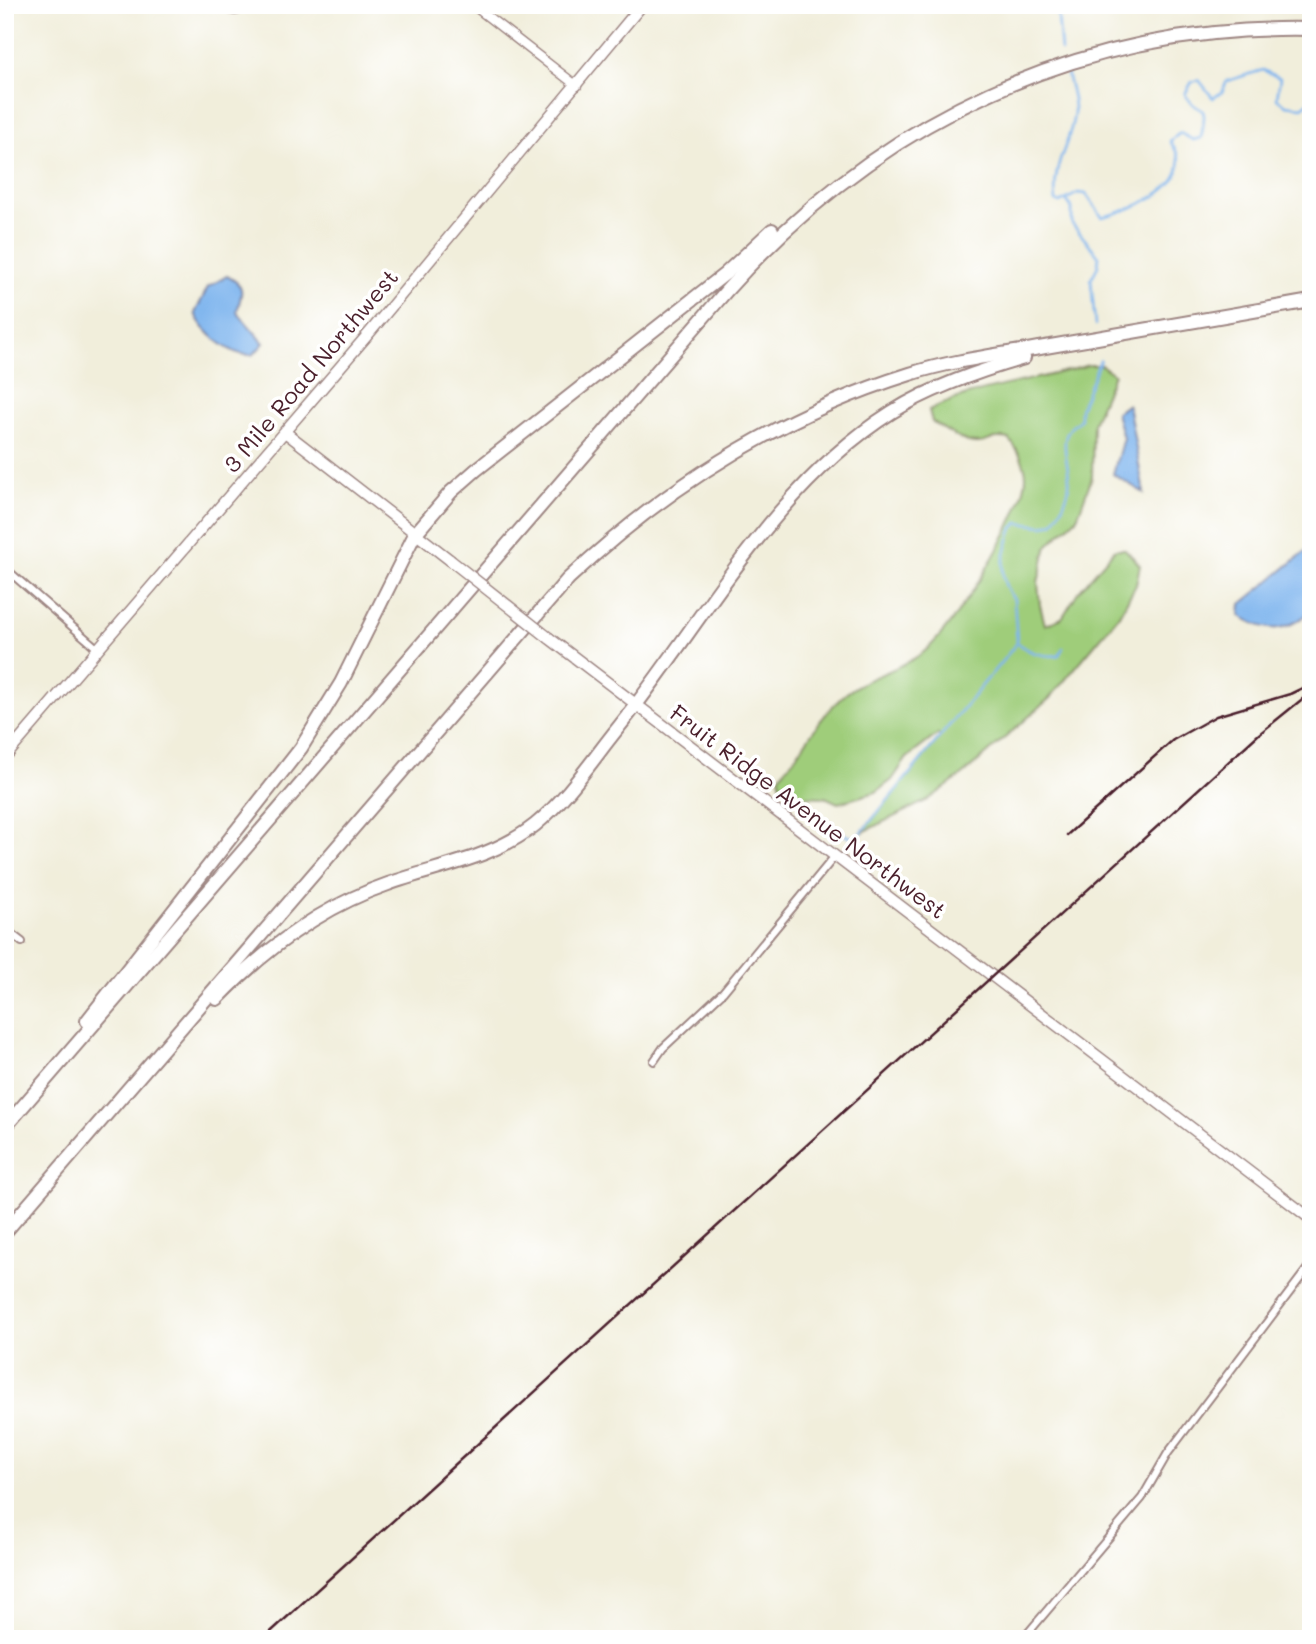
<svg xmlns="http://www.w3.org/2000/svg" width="1316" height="1644" font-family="Mali,sans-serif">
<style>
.green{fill:#9fcd7a;stroke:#747652;stroke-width:2}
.water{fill:#7fb5ee;stroke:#646a8c;stroke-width:2}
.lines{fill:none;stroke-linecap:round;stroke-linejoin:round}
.stream{stroke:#7fb5ee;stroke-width:2.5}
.minor-casing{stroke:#9e8683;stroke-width:10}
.tertiary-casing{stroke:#9e8683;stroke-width:11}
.secondary-casing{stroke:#9e8683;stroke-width:13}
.motorway-casing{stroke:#9e8683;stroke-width:16}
.minor{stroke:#fff;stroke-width:6}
.tertiary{stroke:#fff;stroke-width:8}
.secondary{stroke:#fff;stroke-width:10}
.motorway{stroke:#fff;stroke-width:12}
.rail{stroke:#4a1f2b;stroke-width:2.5}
.secondary-bridge-casing{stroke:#9e8683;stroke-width:13;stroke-linecap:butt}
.secondary-bridge{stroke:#fff;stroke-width:10}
.labels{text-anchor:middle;stroke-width:7;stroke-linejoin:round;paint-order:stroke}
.street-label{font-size:23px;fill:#4a1f2b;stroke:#fff}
</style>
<rect width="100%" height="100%" fill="#fff"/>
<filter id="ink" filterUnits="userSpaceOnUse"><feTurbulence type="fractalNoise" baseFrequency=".0143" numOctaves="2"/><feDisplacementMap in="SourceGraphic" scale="14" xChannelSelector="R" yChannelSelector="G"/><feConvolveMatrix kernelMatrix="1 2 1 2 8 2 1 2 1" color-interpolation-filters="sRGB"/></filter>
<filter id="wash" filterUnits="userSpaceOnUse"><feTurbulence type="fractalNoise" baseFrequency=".00686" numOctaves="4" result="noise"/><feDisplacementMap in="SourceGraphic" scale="28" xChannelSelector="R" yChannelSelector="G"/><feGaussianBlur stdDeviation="1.57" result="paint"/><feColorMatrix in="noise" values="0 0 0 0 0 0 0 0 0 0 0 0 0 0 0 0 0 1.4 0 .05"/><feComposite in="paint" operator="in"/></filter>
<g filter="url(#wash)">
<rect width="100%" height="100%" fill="#f1eedb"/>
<path class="green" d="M1088 365H1101L1114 374 1093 423 1092 477 1077 518 1047 546 1038 582 1040 605 1045 625 1062 618 1078 592 1115 549H1125L1140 565 1136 585 1118 617 1050 698 964 774 928 800 861 833 940 737 938 734 907 758 892 780 876 792 838 803 825 797 795 796 781 788 779 776C803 752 816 720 842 697 865 676 896 672 921 654 952 633 1025 514 1026 477 1026 463 1017 449 1009 439 990 435 991 443 978 443 962 444 945 429 932 422L929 410C981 385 1034 382 1088 365Z"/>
<g class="water">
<path d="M227 276C248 287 241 293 237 312L264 343 254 354C234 360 201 331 195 313L208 287Z"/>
<path d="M1128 404 1144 493 1113 474 1123 438 1116 413Z"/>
<path d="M1311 547 1309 613C1283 633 1269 633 1240 616L1241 604Z"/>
</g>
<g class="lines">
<g class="stream">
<path d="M1057 5 1061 51"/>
<path d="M1067 74C1070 87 1075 100 1074 113 1071 145 1051 163 1056 201L1060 203 1078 193 1086 194 1102 217C1125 212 1175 194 1179 167 1181 157 1175 149 1170 141L1180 133 1193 140 1201 138C1209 96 1200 120 1185 94L1192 82 1199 80 1213 98 1222 92 1227 81 1263 70 1280 78 1277 98 1286 105 1302 107 1311 100"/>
<path d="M1067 201 1072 208V224L1099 256 1098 266 1091 279 1095 325"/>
<path d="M1063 648 1059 655C1045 658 1027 652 1017 642L1014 599C995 578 1004 554 1013 528L1018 523 1043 526 1054 522C1061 510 1070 494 1069 480 1068 455 1055 435 1080 420V409L1100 360"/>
<path d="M817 814 845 835 853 838 861 833 1017 643"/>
</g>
</g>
</g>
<g filter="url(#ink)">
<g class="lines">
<defs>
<g id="minor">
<path d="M207 5 235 11 265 5"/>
<path d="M5 568 98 649"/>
<path d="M5 929 22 942"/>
<path d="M654 1061 663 1048 723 992 835 856"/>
<path d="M1023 1639 1142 1498 1168 1453 1311 1264"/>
</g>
<path id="tertiary" d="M473 5 577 86"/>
<g id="secondary">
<path d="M285 432 450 560"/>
<path d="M549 638 1311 1219"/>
<path d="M5 757 371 331 642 5"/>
</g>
<g id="motorway">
<path d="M217 999C266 948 321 907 388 884 438 866 492 859 535 825 567 799 592 760 618 728 704 621 773 487 892 412 932 387 979 371 1024 358"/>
<path d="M87 1021 301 748 341 683 415 534 451 492 476 470 725 274 772 230"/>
<path d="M5 1127 727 290C880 119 1080 24 1311 29"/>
<path d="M5 1232 568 579C667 486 779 415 910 374 953 360 1000 355 1045 347 1133 331 1222 316 1311 301"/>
</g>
</defs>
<use href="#minor" class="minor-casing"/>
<use href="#tertiary" class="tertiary-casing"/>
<use href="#secondary" class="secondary-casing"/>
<use href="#motorway" class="motorway-casing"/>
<use href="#minor" class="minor"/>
<use href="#tertiary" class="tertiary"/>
<use href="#secondary" class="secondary"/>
<use href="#motorway" class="motorway"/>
<g class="rail">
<path d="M1067 835 1173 740 1216 716 1290 694 1311 684"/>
<path d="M263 1639 1259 734 1311 692"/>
</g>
<defs>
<path id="secondary-bridge" d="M450 560 549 638"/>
</defs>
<use href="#secondary-bridge" class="secondary-bridge-casing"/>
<use href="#secondary-bridge" class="secondary-bridge"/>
</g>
</g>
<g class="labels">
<g class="street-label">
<text transform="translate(311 371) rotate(-50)" y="8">3 Mile Road Northwest</text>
<text transform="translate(808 812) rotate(37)" y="8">Fruit Ridge Avenue Northwest</text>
</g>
</g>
<rect width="1316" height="1644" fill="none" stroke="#fff" stroke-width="28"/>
</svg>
